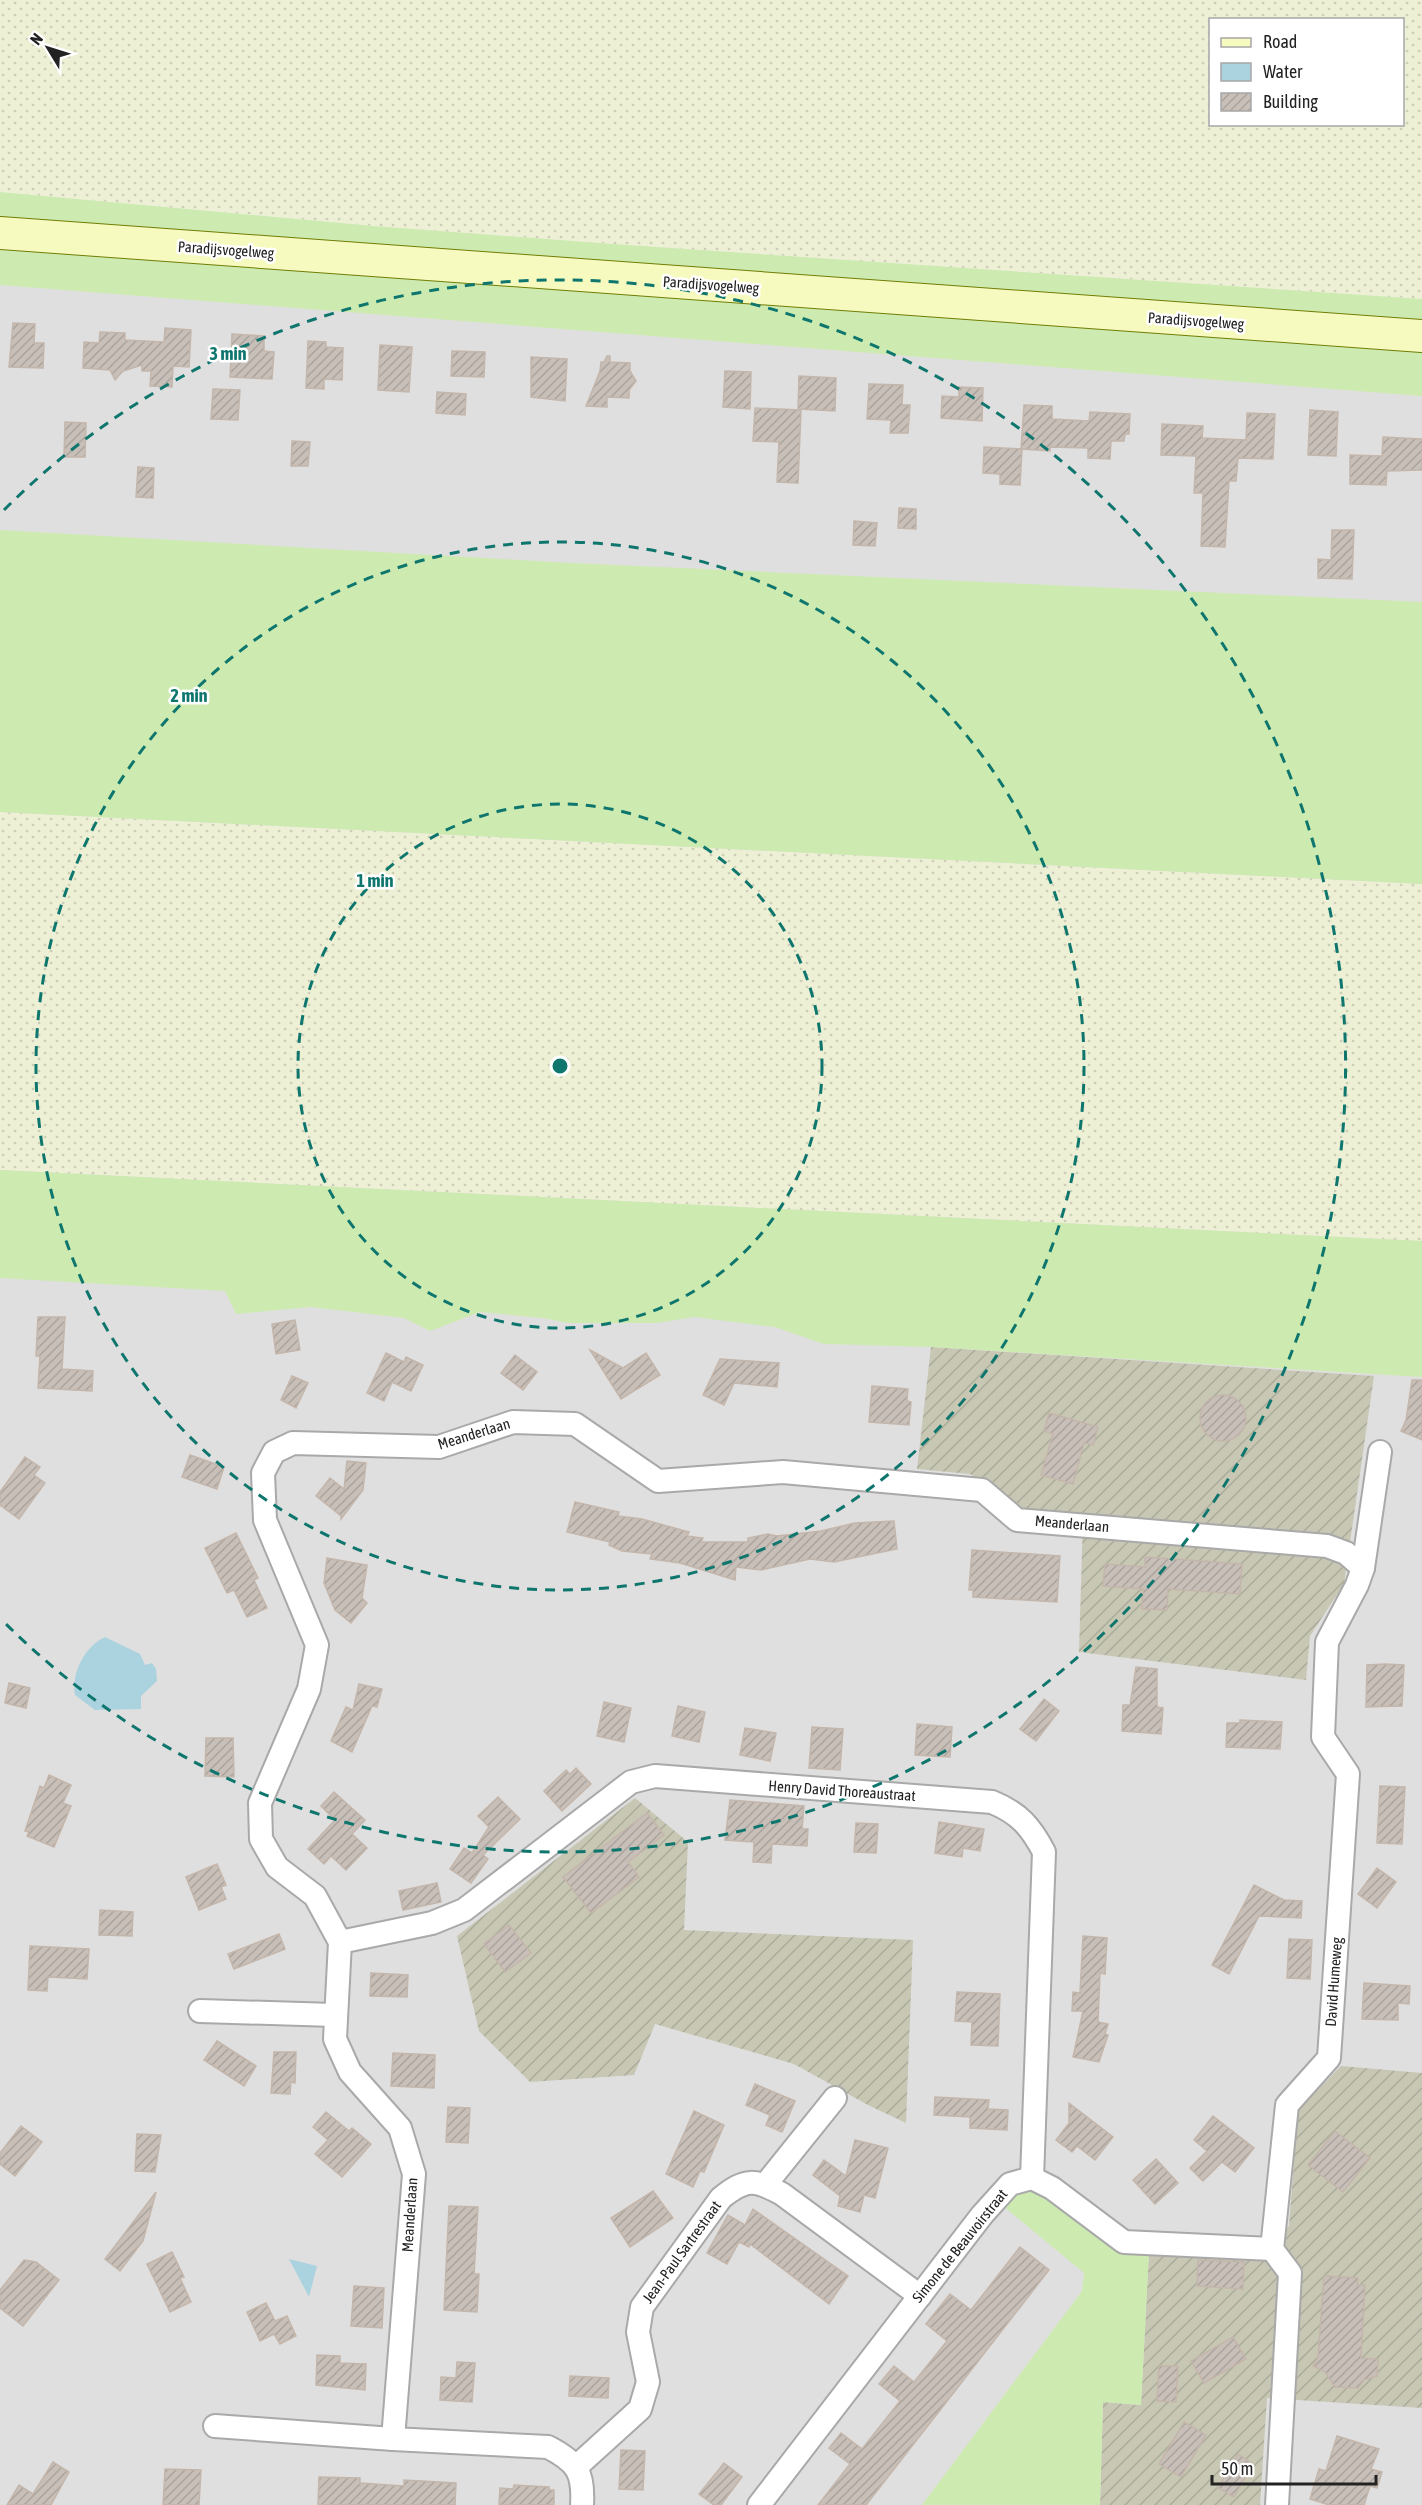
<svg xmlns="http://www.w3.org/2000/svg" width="1422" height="2505" font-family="'Asap Condensed',sans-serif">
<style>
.residential{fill:#e0dfdf}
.construction{fill:url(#construction-furrows)}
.farmland{fill:url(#farmland-dots);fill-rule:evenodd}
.grass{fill:#cdebb0}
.water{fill:#aad3df}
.building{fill:url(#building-hatch);stroke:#c4b6ab;stroke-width:1.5}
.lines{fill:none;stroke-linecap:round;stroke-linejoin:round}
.street-casing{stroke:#a9a9a9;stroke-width:26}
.secondary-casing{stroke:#707d05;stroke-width:34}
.street{stroke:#fff;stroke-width:22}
.secondary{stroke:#f7fabf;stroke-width:32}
.ring{fill:none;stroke:#0f766e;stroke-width:3;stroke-dasharray:10 8}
.labels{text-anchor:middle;stroke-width:5;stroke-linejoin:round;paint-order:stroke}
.street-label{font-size:15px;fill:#222;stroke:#fff}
.centre{fill:#0f766e;stroke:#fff;stroke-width:3}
.ring-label{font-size:18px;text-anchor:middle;font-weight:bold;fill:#0f766e;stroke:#fff;stroke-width:5;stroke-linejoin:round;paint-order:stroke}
</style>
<defs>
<pattern id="construction-furrows" width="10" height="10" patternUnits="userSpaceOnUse" patternTransform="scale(1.5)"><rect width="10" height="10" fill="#c7c7b4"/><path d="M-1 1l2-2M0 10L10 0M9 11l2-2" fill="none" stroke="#abab9a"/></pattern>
<pattern id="farmland-dots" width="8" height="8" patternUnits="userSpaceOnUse" patternTransform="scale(1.5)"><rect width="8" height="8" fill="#eef0d5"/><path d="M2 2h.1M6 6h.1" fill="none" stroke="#ccceb7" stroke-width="1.8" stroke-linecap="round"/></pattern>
<pattern id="building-hatch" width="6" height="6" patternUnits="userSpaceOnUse" patternTransform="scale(1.5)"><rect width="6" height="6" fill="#c7bfb8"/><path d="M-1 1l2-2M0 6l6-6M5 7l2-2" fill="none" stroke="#aba49e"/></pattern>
</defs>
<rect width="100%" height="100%" fill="#f2efe9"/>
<path class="residential" d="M0 258 1422 318V2505H0Z"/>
<g class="construction">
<path d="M931 1347 1374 1376 1344 1584 1310 1636 1306 1680 1079 1652 1083 1517 1030 1512 970 1474 917 1469Z"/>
<path d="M635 1798 688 1842 684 1930 913 1940 906 2123 868 2105 794 2064 655 2024 634 2075 530 2082 479 2031 457 1936Z"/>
<path d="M1341 2066 1422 2073V2408L1267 2398 1260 2505H1100L1103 2402 1141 2405 1149 2252 1258 2260 1289 2226 1298 2110Z"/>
</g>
<g class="farmland">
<path d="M0 0H1422V299L613 244 374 226 0 192ZM1210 20H1402V124H1210Z"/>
<path d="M0 812 1422 884V1241L0 1170Z"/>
</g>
<g class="grass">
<path d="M0 192 374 226 613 244 1422 299V326L0 228Z"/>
<path d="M0 244 1422 342V396L0 285Z"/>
<path d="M0 530 571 563 1422 602V884L0 812Z"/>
<path d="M0 1170 1422 1241V1377L931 1347 824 1344 775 1327 695 1317 656 1323H568L543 1318 480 1312 430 1331 404 1318 311 1307 236 1314 225 1291 0 1278Z"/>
<path d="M1034 2188 1044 2192 1108 2245 1149 2252 1141 2405 1103 2402 1100 2505H922L1082 2291 1084 2273 1003 2206 1015 2194Z"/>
</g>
<g class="water">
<path d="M105 1637 140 1654 145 1665 152 1663 156 1669 157 1681 141 1696V1709L95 1710 75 1695C71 1673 85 1646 105 1637Z"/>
<path d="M289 2259 317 2266 309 2297Z"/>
</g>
<g class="building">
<path d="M13 323 35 324 34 343H44L43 368 9 367Z"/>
<path d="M165 328 191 330 189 367 173 366 172 387 150 386 151 371H142V365L123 371 115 380 110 370 83 368 84 342 99 343 100 332 125 333V340L164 342Z"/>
<path d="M232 334 264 336V351L274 352 272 379 230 377Z"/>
<path d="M308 341 326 342V347L343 348 342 380 324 379V389L306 388Z"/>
<path d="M380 345 412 347 409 392 378 390Z"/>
<path d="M452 351 485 352 484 377 451 376Z"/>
<path d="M607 356H610V362L630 363V371L636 381 629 390V398L607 397V407L586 406 600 371 601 362H604Z"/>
<path d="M531 357 567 359 565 401 531 397Z"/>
<path d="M725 371 751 372 750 409 723 407Z"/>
<path d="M799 376 836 378 835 411 798 409Z"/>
<path d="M869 384 903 385 902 405H910L908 433H890L891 420 867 419Z"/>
<path d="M959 387 983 388 982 421 941 418 942 396 959 397Z"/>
<path d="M213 389 240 390 238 420 211 419Z"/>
<path d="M437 392 466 394 465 415 436 413Z"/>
<path d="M1024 405 1052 406V419L1089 421 1090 412 1130 414 1129 434H1125L1124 441H1111L1110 459 1088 458V448L1050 447V451L1021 449Z"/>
<path d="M755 408 801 410 798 483 777 482 779 442 753 441Z"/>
<path d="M1310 410 1338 412 1336 456 1308 455Z"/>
<path d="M1247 413 1275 414 1273 459 1238 458 1236 481H1229L1225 547 1201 546 1203 493H1194L1196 456 1161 455 1162 424 1203 426 1202 438 1246 440Z"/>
<path d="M65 422 86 423 85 457H64Z"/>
<path d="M1383 437 1422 439V470L1387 471 1386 485 1350 484V455L1382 456Z"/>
<path d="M292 441 310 442 308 466H291Z"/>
<path d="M984 447 1022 449 1020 485 1000 484V474L983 473Z"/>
<path d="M138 467 154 468 153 498 136 497Z"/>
<path d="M899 508 916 509V529L898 528Z"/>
<path d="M854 521 877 523 875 546 853 545Z"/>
<path d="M1332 530H1354L1352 579 1318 578V559L1331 560Z"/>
<path d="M38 1317H65L62 1369 93 1371 92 1391 38 1388 40 1356H36Z"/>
<path d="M295 1320 300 1350 276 1354 272 1324Z"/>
<path d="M590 1350 623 1368 646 1353 660 1375 621 1399Z"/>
<path d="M386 1353 404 1362 406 1357 423 1365 411 1391 392 1382 384 1401 367 1393Z"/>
<path d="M515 1355 537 1372 523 1390 501 1373Z"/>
<path d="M720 1359 779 1363 777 1387 734 1383 724 1405 703 1395Z"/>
<path d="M292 1376 308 1383 296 1408 281 1400Z"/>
<path d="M1412 1380H1422V1440L1401 1431 1406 1420Z"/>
<path d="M872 1386 908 1389 907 1401 911 1402 909 1425 869 1422Z"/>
<circle cx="1223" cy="1418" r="23"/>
<path d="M1049 1413 1098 1427 1093 1445 1084 1443 1073 1484 1041 1475 1053 1434 1044 1431Z"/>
<path d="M190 1455 224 1467 217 1489 182 1477Z"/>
<path d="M25 1457 40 1467 34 1475 45 1483 19 1519 0 1505V1492Z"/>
<path d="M347 1461 366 1463 363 1490 341 1519V1516L316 1496 330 1478 344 1489Z"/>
<path d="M575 1502 619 1512 618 1516 642 1519 689 1532 687 1536 703 1538 701 1542H748V1538L768 1534 777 1536 821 1531 855 1523 894 1521 897 1549 834 1562 810 1559 761 1570 736 1567 735 1580 680 1563 650 1559 652 1554 622 1551 609 1545 610 1542 567 1532Z"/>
<path d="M236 1533 258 1578 254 1580 267 1608 247 1617 234 1590 227 1593 205 1548Z"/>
<path d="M972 1550 1060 1556 1057 1602 973 1597V1590H969Z"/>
<path d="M1145 1557 1242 1564 1240 1594 1168 1589 1167 1610 1142 1609 1143 1589 1103 1586 1105 1564 1145 1567Z"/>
<path d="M327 1558 367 1565 362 1598 367 1603 351 1623 335 1610 324 1583Z"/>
<path d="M1385 1664 1404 1665 1402 1706 1366 1707 1367 1665Z"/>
<path d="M1136 1667 1157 1669V1707L1163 1708 1161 1734 1122 1731 1123 1705H1130Z"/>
<path d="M9 1683 30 1688 26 1708 5 1703Z"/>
<path d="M359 1684 382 1689 377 1707 372 1706 352 1752 331 1741 346 1707 353 1710Z"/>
<path d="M1044 1699 1059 1711 1036 1741 1020 1729Z"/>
<path d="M604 1702 631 1708 624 1742 597 1736Z"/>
<path d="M678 1706 705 1712 699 1742 672 1736Z"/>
<path d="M1240 1720 1282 1722 1280 1749 1226 1747 1227 1723H1240Z"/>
<path d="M917 1724 952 1727 950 1757 915 1755Z"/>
<path d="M812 1727 843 1729 840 1770 809 1768Z"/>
<path d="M745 1728 776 1733 770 1761 740 1755Z"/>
<path d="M206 1738H233L234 1777 205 1776Z"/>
<path d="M576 1768 591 1784 562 1811 544 1791 566 1770 570 1774Z"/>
<path d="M49 1775 71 1785 63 1803 71 1806 54 1847 27 1836 29 1832 25 1831 40 1786 44 1788Z"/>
<path d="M1380 1786 1405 1787 1402 1844 1377 1843Z"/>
<path d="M334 1792 365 1820 352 1834 367 1848 346 1870 331 1856 324 1864 308 1849 335 1820 321 1806Z"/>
<path d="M498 1797 520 1819 483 1855 488 1859 471 1883 450 1869 464 1848 472 1853 489 1827 478 1816Z"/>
<path d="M730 1800 804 1806 802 1829H808L807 1846 772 1844 771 1863 753 1862 754 1842 725 1840Z"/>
<path d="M647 1813 664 1835 628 1862 639 1877 591 1913 563 1877Z"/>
<path d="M939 1822 984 1829 980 1851 963 1848 962 1857 935 1853Z"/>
<path d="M856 1823 878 1824 876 1853 854 1852Z"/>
<path d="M217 1864 226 1885 221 1887 226 1899 199 1910 186 1877Z"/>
<path d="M1377 1868 1396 1882 1377 1908 1358 1894Z"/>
<path d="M437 1883 441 1902 403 1910 399 1891Z"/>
<path d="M1254 1885 1284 1900 1302 1901 1301 1918 1259 1916 1229 1974 1212 1965Z"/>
<path d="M100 1910 133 1912 132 1936 99 1935Z"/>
<path d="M509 1925 531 1953 505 1972 484 1944Z"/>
<path d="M279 1934 285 1949 234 1969 228 1954Z"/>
<path d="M1083 1936 1107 1938 1105 1974 1100 1973 1098 2022 1108 2024 1105 2034 1108 2035 1099 2062 1073 2057 1083 2011H1072L1073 1992 1080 1993Z"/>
<path d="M1289 1939 1312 1940 1310 1979 1287 1978Z"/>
<path d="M30 1946 89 1949 87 1979 48 1977 47 1991 28 1990Z"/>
<path d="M371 1973 408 1975 407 1997 370 1996Z"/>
<path d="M1364 1983 1410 1986 1409 2004 1398 2003V2020L1362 2019Z"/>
<path d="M957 1992 1000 1994 998 2046 971 2045 972 2022 955 2021Z"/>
<path d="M217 2041 256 2066 244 2086 204 2060Z"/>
<path d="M274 2052H296L295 2083 291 2082 290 2094 271 2093Z"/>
<path d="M393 2053 435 2055 434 2088 391 2086Z"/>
<path d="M755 2084 795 2101 782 2132 766 2125 770 2115 746 2105Z"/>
<path d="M935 2097 989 2100 988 2109 1008 2110 1007 2130 970 2128V2117L934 2115Z"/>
<path d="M1069 2103 1113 2137 1095 2160 1077 2146 1072 2152 1056 2140 1069 2123Z"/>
<path d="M448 2107 470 2108 468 2143 446 2142Z"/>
<path d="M694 2111 724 2125 704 2172 700 2171 693 2187 666 2174Z"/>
<path d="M326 2112 349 2131 352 2128 371 2144 342 2177 315 2154 328 2140 313 2127Z"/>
<path d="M1213 2116 1254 2148 1235 2172 1222 2162 1203 2181 1190 2168 1207 2151 1194 2140Z"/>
<path d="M21 2126 42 2142 15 2176 0 2164V2153Z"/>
<path d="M1335 2131 1370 2158 1343 2192 1308 2165Z"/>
<path d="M137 2134 161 2135 155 2172 135 2171Z"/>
<path d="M855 2140 888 2148 875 2198 864 2195 860 2212 838 2206 840 2196 813 2175 824 2160 846 2176Z"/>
<path d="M1156 2159 1178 2183 1155 2204 1133 2180Z"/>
<path d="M653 2191 673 2218 630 2247 611 2218Z"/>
<path d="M156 2192 143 2241 120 2271 105 2259Z"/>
<path d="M449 2206 478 2207 474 2274H479L477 2312 444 2310Z"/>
<path d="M753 2209 848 2276 829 2304 750 2244 749 2247 739 2242 727 2264 707 2253 728 2215 745 2225Z"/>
<path d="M1020 2247 1049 2270 948 2400 866 2505H818L850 2464 829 2448 841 2433 862 2449 900 2401 879 2384 894 2366 914 2382 947 2341 926 2324 950 2294 971 2310Z"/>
<path d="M172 2252 184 2277 180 2278 191 2302 170 2312 147 2264Z"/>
<path d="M24 2260 36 2262 59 2280 23 2326 0 2308V2290Z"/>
<path d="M1198 2260 1244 2262 1243 2289 1197 2286Z"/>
<path d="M1324 2276 1358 2278 1357 2285H1365L1361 2358 1378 2359 1377 2376 1364 2380 1358 2388 1335 2387 1325 2372 1313 2366 1318 2357Z"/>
<path d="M354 2286 384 2288 382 2328 351 2326Z"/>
<path d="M266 2303 275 2321 287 2316 296 2336 280 2344 274 2334 260 2341 247 2312Z"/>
<path d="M1233 2337 1246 2359 1204 2383 1191 2361Z"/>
<path d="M317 2355 340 2356V2363L366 2364 365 2390 316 2385Z"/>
<path d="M457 2362 475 2363 472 2402 440 2400 441 2377 456 2378Z"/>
<path d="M1159 2366H1178L1176 2402 1157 2401Z"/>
<path d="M570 2376 609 2378 608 2398 569 2396Z"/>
<path d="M1184 2422 1206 2435 1181 2477 1159 2464Z"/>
<path d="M1337 2436 1379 2449 1371 2469 1382 2472 1377 2488 1370 2486 1364 2505H1329L1310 2499 1319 2469 1326 2471Z"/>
<path d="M621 2450 645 2451 643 2490 619 2489Z"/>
<path d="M1238 2454 1253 2464 1234 2497 1218 2488Z"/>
<path d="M53 2462 69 2472 51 2505H7L19 2485 33 2494Z"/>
<path d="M724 2463 742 2477 721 2505H714L699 2494Z"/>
<path d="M165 2469 201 2470 199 2505H163Z"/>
<path d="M319 2477 360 2478V2483L404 2486V2480L456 2483 455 2505H318Z"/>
<path d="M514 2485 549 2487V2490H554V2505H499L500 2488 513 2489Z"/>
</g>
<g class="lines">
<defs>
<g id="street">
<path d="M340 1942 432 1923 464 1910 631 1782 655 1776 992 1802C1019 1813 1031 1827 1044 1852L1032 2178"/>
<path d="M200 2011 334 2015"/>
<path d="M765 2185 835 2098"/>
<path d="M215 2426 393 2439"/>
<path d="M576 2467 640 2409 648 2382 638 2332 642 2307 721 2198C746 2178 755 2179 782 2194L920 2296"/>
<path d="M582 2505C584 2472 577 2462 548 2447L393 2439 414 2174 400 2128 350 2072 335 2039 340 1942 315 1896 277 1867 261 1839 260 1803 309 1689 317 1645 265 1520 263 1473 274 1452 293 1443 439 1447 513 1422 575 1424 658 1481 783 1472 982 1490 1017 1520 1327 1546 1346 1553 1363 1568"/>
<path d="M759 2505 982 2215 1010 2184 1032 2178 1052 2188 1124 2242 1272 2249"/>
<path d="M1277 2505 1290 2273 1272 2249 1287 2105 1329 2058 1348 1774 1323 1737 1327 1642 1357 1585 1363 1568 1380 1452"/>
</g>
<path id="secondary" d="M0 233 1422 336"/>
</defs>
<use href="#street" class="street-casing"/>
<use href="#secondary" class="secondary-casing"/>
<use href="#street" class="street"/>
<use href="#secondary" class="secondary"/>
</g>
<g class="ring">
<circle cx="560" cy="1066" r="262"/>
<circle cx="560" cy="1066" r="524"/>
<path d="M4 510A786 786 0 1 1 4 1622"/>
</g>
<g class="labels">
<g class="street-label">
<text transform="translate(226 250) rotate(4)" y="5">Paradijsvogelweg</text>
<text transform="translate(711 285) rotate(4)" y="5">Paradijsvogelweg</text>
<text transform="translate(1196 321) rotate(4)" y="5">Paradijsvogelweg</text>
<text transform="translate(474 1434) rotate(-17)" y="5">Meanderlaan</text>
<text transform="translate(1072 1524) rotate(5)" y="5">Meanderlaan</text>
<text transform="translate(842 1791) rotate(4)" y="5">Henry David Thoreaustraat</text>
<text transform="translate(1334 1982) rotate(-86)" y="5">David Humeweg</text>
<text transform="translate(410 2215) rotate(-86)" y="5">Meanderlaan</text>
<text transform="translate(960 2246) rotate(-51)" y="5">Simone de Beauvoirstraat</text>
<text transform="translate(682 2252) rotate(-54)" y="5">Jean-Paul Sartrestraat</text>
</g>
</g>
<circle cx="560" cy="1066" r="9" class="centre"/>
<g class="ring-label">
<text x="228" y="360">3 min</text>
<text x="189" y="702">2 min</text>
<text x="375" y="887">1 min</text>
</g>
<rect x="1209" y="18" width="195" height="108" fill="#ffffff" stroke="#a7a7a7" stroke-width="1.5"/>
<rect x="1221" y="38" width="30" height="9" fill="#f7fabf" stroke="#a7a7a7" stroke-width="1.5"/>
<text x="1263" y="48" font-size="18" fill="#222222">Road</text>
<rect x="1221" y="63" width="30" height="18" fill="#aad3df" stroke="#a7a7a7" stroke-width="1.5"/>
<text x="1263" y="78" font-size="18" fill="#222222">Water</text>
<rect x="1221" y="93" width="30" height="18" fill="url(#building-hatch)" stroke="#a7a7a7" stroke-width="1.5"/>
<text x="1263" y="108" font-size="18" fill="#222222">Building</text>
<g transform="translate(48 48) rotate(308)" stroke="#ffffff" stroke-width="4.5" paint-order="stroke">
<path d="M0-4.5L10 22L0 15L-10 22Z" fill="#222222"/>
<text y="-9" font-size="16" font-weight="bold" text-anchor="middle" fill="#222222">N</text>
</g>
<path d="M1212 2475v9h164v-9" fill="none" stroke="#222222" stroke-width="3"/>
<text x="1221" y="2475" font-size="18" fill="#222222" stroke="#ffffff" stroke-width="4.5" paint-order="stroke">50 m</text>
</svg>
